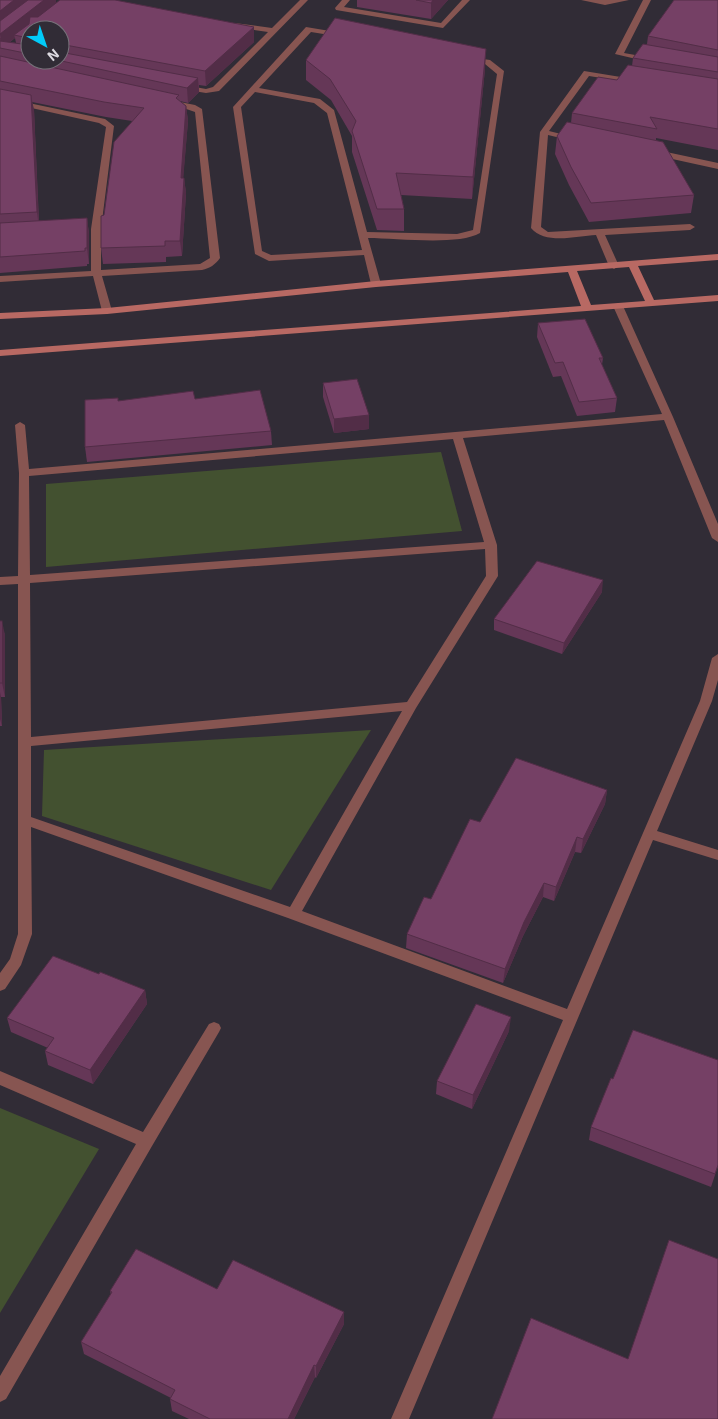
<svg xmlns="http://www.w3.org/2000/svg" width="718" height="1419" font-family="'Exo 2',sans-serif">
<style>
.green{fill:#435130}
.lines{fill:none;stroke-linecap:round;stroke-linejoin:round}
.street{fill:#875551;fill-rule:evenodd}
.secondary{fill:#b86963;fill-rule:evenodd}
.wall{fill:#653757;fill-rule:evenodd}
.shaded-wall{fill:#522d47}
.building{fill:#754065;stroke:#522d47}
</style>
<rect width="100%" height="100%" fill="#312c36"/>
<g class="green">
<path d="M441 452 462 531 46 567V484Z"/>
<path d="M371 730 271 890 42 816 44 750Z"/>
<path d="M0 1108 99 1149 0 1313Z"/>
</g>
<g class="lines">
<g class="street">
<path d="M300 0H308L219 91 206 93 181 89V85H184L206 89 213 87 268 32 235 27V23L272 28Z"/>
<path d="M342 0H350L344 7 441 23 462 0H470L443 28 336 10 335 8Z"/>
<path d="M581 0H629L605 5Z"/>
<path d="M643 0H651L624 53 652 58 653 60 649 62 615 54Z"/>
<path d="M306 27 342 33 346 35 342 37 311 32 259 88 320 99 334 110 367 232 457 234 473 230 497 74 485 64 466 59 470 57 490 60 504 71 480 233C458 246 396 238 368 238L381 284 376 287 371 284 364 255 269 261 255 254 233 107ZM255 92 314 103 327 113 362 250 271 255 262 251 241 107Z"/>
<path d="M584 71 633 79 637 81 633 83 589 76 549 131 577 138 573 141 548 135 541 227 548 232 690 224 695 227 690 230 605 235 619 266 614 269 609 266 596 235C577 236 545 245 531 228L540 132Z"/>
<path d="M0 97 105 119 114 126 101 229V270L200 264 210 258 195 112 166 102 170 100 195 105 202 109 220 258C215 265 210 268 202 270L102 276 112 311 107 314 102 311 93 276 0 282V276L91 271V229L106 127 99 123 0 101Z"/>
<path d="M657 150 718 163V169L654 155 653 153Z"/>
<path d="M618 303 623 306 673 417 718 524V542L712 538 664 420 463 438 497 545 498 576 416 708 302 911 567 1009 700 701 712 658 718 654V680L712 701 657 831 718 850V860L653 840 409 1419H391L563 1020 288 918 31 827 32 934 21 965 5 989 0 991V973L10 959 18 934V584L0 585V577L18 576 19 473 15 425 20 422 25 425 29 469 662 414 613 306ZM453 439 484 542 30 575 29 476ZM485 549 486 576 407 702 31 737 30 583ZM402 711 290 907 31 817V746Z"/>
<path d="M214 1022 219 1024 221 1028 219 1032 152 1146 6 1399 0 1402V1376L136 1144 0 1085V1071L143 1132 209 1024Z"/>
</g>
<path class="secondary" d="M718 254V260L638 266 654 300 718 295V301L0 356V350L581 306 568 272 376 287 107 314 0 319V313L107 308 376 281ZM629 267 645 301 591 305 577 271Z"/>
</g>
<g class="wall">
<path d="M0 0H56V3L254 27V42L206 86 199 85V92L188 103 180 101 186 106 188 121 183 178H184L186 193 182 256 166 257V262L103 264 101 248 104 215 132 121 106 117 32 102 34 110 39 221 87 218 89 234V264H87V266L0 273ZM30 30H60V60H30ZM15 38 16 43 10 42Z"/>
<path d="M357 0H448L431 19 357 7Z"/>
<path d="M718 0V150L656 138V140L694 195 691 213 589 222 569 185 555 154 557 136 571 123 572 113 617 80 632 66 633 58 647 44 648 36Z"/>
<path d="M306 60 485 69 472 199 401 195 404 209V231L377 230 352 152V136L331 100 306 80Z"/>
<path d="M538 323 603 358 602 365 617 398 615 412 577 416 561 376 553 377 537 337Z"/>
<path d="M323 383 369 415V429L334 433 323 397Z"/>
<path d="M195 399 271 431 272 445 87 462 85 447 118 401Z"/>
<path d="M602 592 562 654 494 630V619Z"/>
<path d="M0 621 5 635V697H1L2 726H0Z"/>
<path d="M607 790 605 804 581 853 575 852 554 901 543 897 523 936 503 983 406 948 407 934 431 899 480 822Z"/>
<path d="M99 974 145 990 147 1004 93 1084 48 1065 45 1051 48 1048 11 1032 7 1018Z"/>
<path d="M509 1031 472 1109 436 1094 437 1081Z"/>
<path d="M613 1079 718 1166 711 1187 589 1140 591 1127Z"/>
<path d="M217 1289 344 1324 316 1378 315 1377 294 1419H189L172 1411 170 1399 171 1398 84 1354 81 1342 111 1295 110 1291Z"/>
</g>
<g class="shaded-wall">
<path d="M14 0H32L0 27V11Z"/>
<path d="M44 0H56V6L14 35 15 38 2 48 0 34Z"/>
<path d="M433 0H448L431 19V3Z"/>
<path d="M254 27V42L206 86 205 71Z"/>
<path d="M486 49 485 69 472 199 473 177Z"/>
<path d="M198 78 199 92 188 103 187 88Z"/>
<path d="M31 95 34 110 39 228 37 212Z"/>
<path d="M186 106 188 121 182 194 181 178Z"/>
<path d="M184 178 186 193 182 256 180 241Z"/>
<path d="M87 218 89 234V264L87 248Z"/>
<path d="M369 415V429L334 433V419Z"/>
<path d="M603 580 602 592 562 654 564 643Z"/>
<path d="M2 621 5 635V697L2 683Z"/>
<path d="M0 692 1 697 2 726 0 719Z"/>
<path d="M607 790 605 804 581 853 583 839Z"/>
<path d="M577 837 575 852 554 901 556 887Z"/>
<path d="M544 883 543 897 523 936 503 983 505 969 524 922Z"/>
<path d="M145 990 147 1004 93 1084 90 1070Z"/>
<path d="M511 1017 509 1031 472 1109 473 1095Z"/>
<path d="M344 1312V1324L316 1378V1366Z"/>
<path d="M314 1365 315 1377 294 1419H288Z"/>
</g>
<g class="building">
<path d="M0 0H14L0 11Z"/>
<path d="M28 0H44L0 34V21Z"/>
<path d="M60 0H115L254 27 205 71 60 44V30H30V54L0 48V38V41L29 45V38L14 35 29 24 30 17H38Z"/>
<path d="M416 0H433L431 3Z"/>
<path d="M674 0H718V50L648 36Z"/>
<path d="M335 18 486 49 473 177 396 173 404 209H377L352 131 356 121 330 79 306 60Z"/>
<path d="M643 44 718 57V72L633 58Z"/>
<path d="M60 52 198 78 187 88 57 60H60Z"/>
<path d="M0 56 179 95 176 98 186 106 181 178H184L180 241H165V246L101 248V216L104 215 114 142 144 108 104 102 0 81Z"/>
<path d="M628 65 718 79V129L650 117 657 129 572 113 598 77 617 80Z"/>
<path d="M0 89 31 95 37 212 0 214Z"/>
<path d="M567 122 663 142 694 195 591 203 571 167 557 136Z"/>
<path d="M87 218V248H85V251L0 257V223Z"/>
<path d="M585 319 603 358H599L617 398 579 402 563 362 555 363 538 323Z"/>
<path d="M357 379 369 415 334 419 323 383Z"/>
<path d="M260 390 271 431 85 447V400L118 398V401L193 391 195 399Z"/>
<path d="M537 561 603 580 564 643 494 619Z"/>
<rect x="0" y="621" width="2" height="62"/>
<path d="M516 758 607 790 583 839 577 837 556 887 544 883 524 922 505 969 407 934 424 897 431 899 470 819 480 822Z"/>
<path d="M53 956 99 974 100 972 145 990 90 1070 45 1051 54 1038 7 1018Z"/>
<path d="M476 1004 511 1017 473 1095 437 1081Z"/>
<path d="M633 1030 718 1060V1165L715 1174 591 1127 611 1078 613 1079Z"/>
<path d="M669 1240 718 1259V1419H492L531 1318 628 1359Z"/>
<path d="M136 1249 217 1289 233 1260 344 1312 316 1366 314 1365 288 1419H210L170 1399 175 1390 81 1342 112 1292 110 1291Z"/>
</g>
<g transform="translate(45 45) rotate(140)"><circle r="24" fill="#312c36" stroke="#76727a"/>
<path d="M0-4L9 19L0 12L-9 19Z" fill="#02cbf9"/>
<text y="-8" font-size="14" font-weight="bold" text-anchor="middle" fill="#dddae1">N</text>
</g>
</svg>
